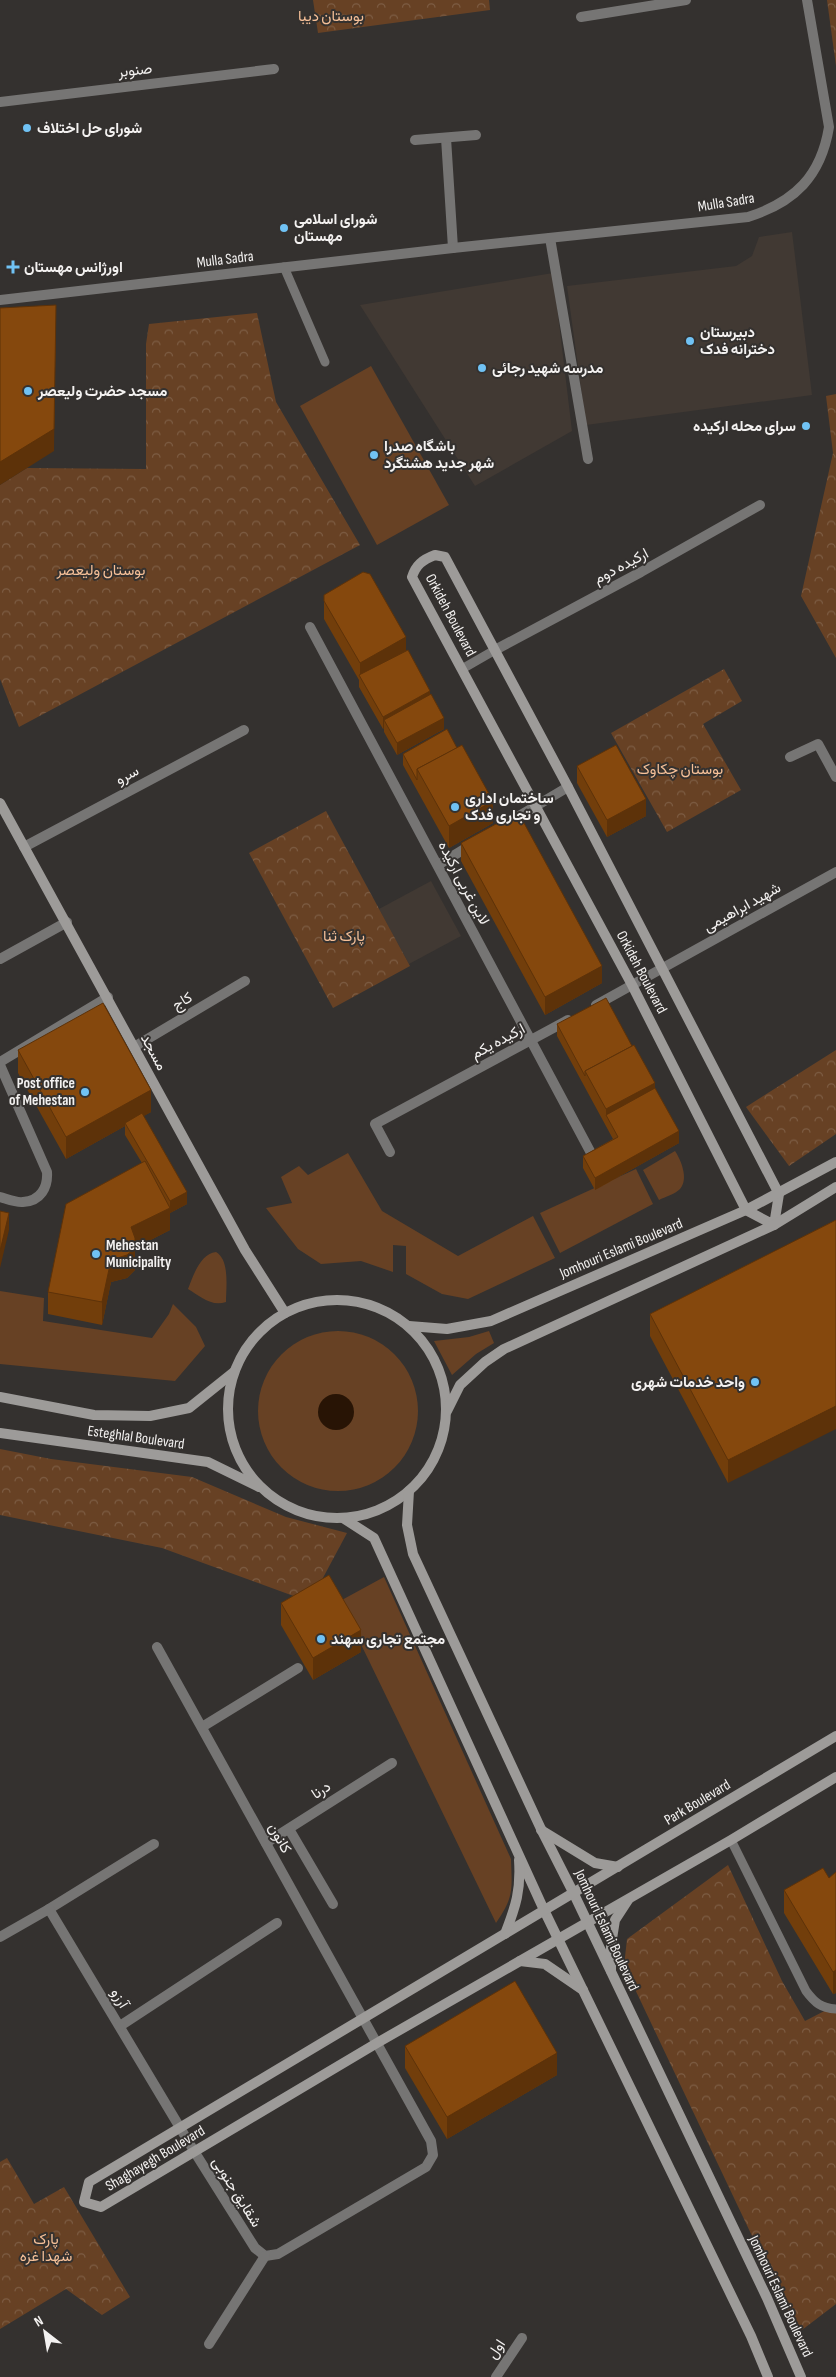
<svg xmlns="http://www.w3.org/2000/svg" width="836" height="2377" font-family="'Sofia Sans Condensed',Vazirmatn,sans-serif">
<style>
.built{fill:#413933}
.grass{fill:#674124}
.forest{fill:url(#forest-crowns)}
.water{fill:#281405}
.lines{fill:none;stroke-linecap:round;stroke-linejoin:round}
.lane{stroke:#767574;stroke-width:9}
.street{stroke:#767574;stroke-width:10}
.secondary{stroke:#9d9b99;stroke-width:10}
.wall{fill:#723e0b}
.shaded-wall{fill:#5d3209}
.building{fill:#85480d;stroke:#5d3209}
.poi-dot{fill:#70c2f4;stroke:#34312f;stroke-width:2}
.labels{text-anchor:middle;stroke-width:4;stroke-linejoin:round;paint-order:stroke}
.park-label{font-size:15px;fill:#f6c098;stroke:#34312f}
.street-label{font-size:15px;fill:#f3f1f0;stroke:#34312f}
.poi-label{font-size:15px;font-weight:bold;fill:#f3f1f0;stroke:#34312f;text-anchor:start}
</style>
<defs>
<pattern id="forest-crowns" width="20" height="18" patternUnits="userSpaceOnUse" patternTransform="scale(1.25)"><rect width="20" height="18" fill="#674124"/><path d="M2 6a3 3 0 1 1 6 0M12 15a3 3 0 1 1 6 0" fill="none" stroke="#7d5d44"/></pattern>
</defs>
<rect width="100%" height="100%" fill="#34312f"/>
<g class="built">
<path d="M792 232 812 395 586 425 567 286 736 266 752 256 759 237Z"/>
<path d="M553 273 572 431 475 486 360 305Z"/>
<path d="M431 881 461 936 409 964 379 909Z"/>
</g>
<g class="grass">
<path d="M371 366 449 505 377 545 300 406Z"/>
<path d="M675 1151C681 1160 689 1179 680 1189 675 1194 665 1197 659 1200L643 1170Z"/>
<path d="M348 1153 382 1211 458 1256 533 1216 555 1258 468 1299 442 1294 406 1274V1246L393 1245V1272L361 1261 321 1264 298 1249 266 1208 292 1203 281 1177 299 1166 308 1175Z"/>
<path d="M636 1169 653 1204 560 1253 540 1213Z"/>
<path d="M216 1252C230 1260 226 1288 226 1302 211 1307 200 1296 188 1289 193 1276 200 1254 216 1252Z"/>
<path d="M0 1291 44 1298 43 1321 152 1338 169 1314 173 1304 196 1327 205 1346 175 1381 0 1364Z"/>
<circle cx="338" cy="1411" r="80"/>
<path d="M489 1331 494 1343 476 1354 452 1375 434 1341 469 1337Z"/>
<path d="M384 1577 511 1859C512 1890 514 1897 496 1923L340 1601Z"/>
</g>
<g class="forest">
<path d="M313 0H489L490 10 318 33Z"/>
<path d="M827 0H836V66Z"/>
<path d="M257 313 276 402 360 545 19 727 0 679V485L27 468 146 469V344L149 324Z"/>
<path d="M836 394V658L801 596 833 453 826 396Z"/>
<path d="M724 669 742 701 703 724 741 790 667 832 611 733Z"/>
<path d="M326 811 410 966 333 1008 249 853Z"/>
<path d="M836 1050V1134L789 1166 746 1107Z"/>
<path d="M0 1449 51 1459 192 1477 286 1517 347 1533 310 1602 162 1548 0 1515Z"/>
<path d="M728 1865 782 1981 805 2021 836 2005V2304L798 2333 624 1966 627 1939Z"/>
<path d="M7 2158 34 2204 64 2187 130 2297 102 2315 66 2289 0 2329V2162Z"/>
</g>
<circle class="water" cx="336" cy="1412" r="18"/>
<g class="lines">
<g class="lane">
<path d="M284 267 325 362"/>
<path d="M462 669 495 650"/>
<path d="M731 1840 806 1991C815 2003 821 2008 836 2009"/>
</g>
<g class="street">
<path d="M581 17 686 0"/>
<path d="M0 102 274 69"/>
<path d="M446 138 453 248"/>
<path d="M415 140 476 135"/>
<path d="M550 238 588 459"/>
<path d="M0 300 453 248 748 217C795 202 821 176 829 127L807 0"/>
<path d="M310 627 591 1153"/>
<path d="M495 650 641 572 760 505"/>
<path d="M790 757 818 744 836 777"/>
<path d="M509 822 568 787"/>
<path d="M24 847 244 730"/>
<path d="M438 865 471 845"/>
<path d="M0 959 67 922"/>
<path d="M596 1005 836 872"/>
<path d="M134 1047 245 981"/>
<path d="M0 1062 108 997"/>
<path d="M0 1065 47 1172C48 1187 41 1201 23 1202 17 1203 7 1199 0 1197"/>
<path d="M390 1152 375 1124 568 1020"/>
<path d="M202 1727 298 1668"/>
<path d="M289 1829 333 1904"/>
<path d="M266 1843 392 1763"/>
<path d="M49 1909 154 1844"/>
<path d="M0 1937 49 1909 194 2151 255 2248 265 2256 278 2254 426 2167 433 2155 431 2141 157 1647"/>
<path d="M120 2026 277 1923"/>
<path d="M209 2344 265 2256"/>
<path d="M496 2377 522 2338"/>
</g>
<g class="secondary">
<path d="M435 555 445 557 568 787 779 1194 774 1225 746 1210 632 985 412 577C416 565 422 560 435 555Z"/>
<path d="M0 803 245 1250 285 1313"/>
<circle cx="337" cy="1409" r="109"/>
<path d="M409 1326 447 1329 491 1321 746 1210 836 1162"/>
<path d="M0 1397 94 1415 150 1416 189 1408 234 1372"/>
<path d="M447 1411 460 1385 485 1362 504 1349 774 1225 836 1187"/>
<path d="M0 1433 208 1462 259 1487"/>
<path d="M409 1491 407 1525 413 1554 541 1829 573 1892 767 2298 801 2377"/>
<path d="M343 1518 374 1538 544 1910 751 2336 768 2377"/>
<path d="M836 1736 89 2182 84 2202 101 2207 377 2043 731 1840 836 1777"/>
<path d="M541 1830 595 1863 618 1867"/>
<path d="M505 1934C516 1906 521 1890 519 1860"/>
<path d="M520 1961 545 1964 583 1990"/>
<path d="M611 1971V1945L615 1920 628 1900"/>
</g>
</g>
<g class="wall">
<path d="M324 601 406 651 430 695 444 729 397 755 384 732V728L383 729 359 687V680L324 619Z"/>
<path d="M403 754 493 823 449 848 403 765Z"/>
<path d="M577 766 646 816 607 837 577 783Z"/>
<path d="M461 843 602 983 545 1015 461 861Z"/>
<path d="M557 1024 655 1088 679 1143 595 1190 583 1168V1156L613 1139 557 1036Z"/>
<path d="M18 1050 151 1112 143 1116 187 1204 170 1213V1212V1230L135 1248V1270L127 1278 111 1282 102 1325 48 1314V1292L142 1163 125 1135V1126L66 1159 18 1073Z"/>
<path d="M836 1220 728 1483 650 1336V1314Z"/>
<path d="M281 1603 361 1652 313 1680 281 1625Z"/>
<path d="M836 1872V1993L833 1994 784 1913V1890L829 1878Z"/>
<path d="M405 2046 557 2075 447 2139 405 2068Z"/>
</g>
<g class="shaded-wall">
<path d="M56 305 54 451 0 485V462Z"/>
<path d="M406 637V654L360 676V663Z"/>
<path d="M430 691V703L384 720V728L383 729V717Z"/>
<path d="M444 718V729L397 755V743Z"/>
<path d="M646 799V816L607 837V820Z"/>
<path d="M493 801V823L449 848V826Z"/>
<path d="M602 966V983L545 1015V997Z"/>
<path d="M655 1083V1100L606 1115V1109Z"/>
<path d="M151 1090V1112L127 1126 125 1123V1126L66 1159V1137Z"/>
<path d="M679 1131V1143L595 1190V1178Z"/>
<path d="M187 1192V1204L170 1213V1201Z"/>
<path d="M170 1208V1230L135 1248V1270L127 1278 111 1282 102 1325V1302L111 1260 131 1227Z"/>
<path d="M9 1213V1230L0 1268V1251Z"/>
<path d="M836 1406V1429L728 1483V1460Z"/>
<path d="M361 1630V1652L313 1680V1658Z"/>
<path d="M836 1970V1993L833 1994V1972Z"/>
<path d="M557 2053V2075L447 2139V2117Z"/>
</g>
<g class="building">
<path d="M56 305 54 429 0 462V308Z"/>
<path d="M363 572 370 574 406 637 360 663 324 601V595Z"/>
<path d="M408 650 430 691 383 717 359 675Z"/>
<path d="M431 694 444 718 397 743 384 720Z"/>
<path d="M447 729 457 748 417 769V780L403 754Z"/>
<path d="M462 745 493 801 449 826 417 769Z"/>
<path d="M616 745 646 799 607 820 577 766Z"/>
<path d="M518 812 602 966 545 997 461 843Z"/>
<path d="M606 998 632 1046 585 1071V1076L557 1024Z"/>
<path d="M103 1003 151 1090 66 1137 18 1050Z"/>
<path d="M634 1045 655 1083 606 1109 585 1071Z"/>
<path d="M655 1088 679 1131 595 1178 583 1156 618 1137 606 1115Z"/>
<path d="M142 1113 187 1192 170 1201 125 1123Z"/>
<path d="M145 1161 170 1208 131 1227 135 1238V1248L127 1255 111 1260 102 1302 48 1292 66 1204Z"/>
<path d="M0 1211 9 1213 0 1251Z"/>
<path d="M836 1220V1406L728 1460 650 1314Z"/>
<path d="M329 1575 361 1630 313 1658 281 1603Z"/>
<path d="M823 1868 829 1878 836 1872V1970L833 1972 784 1890Z"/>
<path d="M515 1981 557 2053 447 2117 405 2046Z"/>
</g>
<g class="poi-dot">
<circle cx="27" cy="128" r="5"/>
<circle cx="284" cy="228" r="5"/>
<path d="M10.5 259.5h5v5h5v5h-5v5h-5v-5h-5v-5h5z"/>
<circle cx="690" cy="341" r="5"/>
<circle cx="482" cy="368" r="5"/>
<circle cx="28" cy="391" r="5"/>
<circle cx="806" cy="426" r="5"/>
<circle cx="374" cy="455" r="5"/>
<circle cx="455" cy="807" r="5"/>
<circle cx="85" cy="1092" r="5"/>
<circle cx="96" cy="1254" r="5"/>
<circle cx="755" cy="1382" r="5"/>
<circle cx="321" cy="1639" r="5"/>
</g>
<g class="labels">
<g class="park-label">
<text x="331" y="21">بوستان دیبا</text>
<text x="101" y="575">بوستان ولیعصر</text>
<text x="680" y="774">بوستان چکاوک</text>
<text x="344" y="941">پارک ثنا</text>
<text x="46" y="2244">پارک<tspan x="46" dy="17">شهدا غزه</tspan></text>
</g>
<g class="street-label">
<text transform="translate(135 70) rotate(-7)" y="5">صنوبر</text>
<text transform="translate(726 202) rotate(-9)" y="5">Mulla Sadra</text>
<text transform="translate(225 259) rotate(-7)" y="5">Mulla Sadra</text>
<text transform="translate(621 566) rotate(-28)" y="5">ارکیده دوم</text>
<text transform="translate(451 615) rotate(62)" y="5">Orkideh Boulevard</text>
<text transform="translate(127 775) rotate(-28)" y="5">سرو</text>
<text transform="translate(464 883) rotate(62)" y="5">لاین غربی ارکیده</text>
<text transform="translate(742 907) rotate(-29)" y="5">شهید ابراهیمی</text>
<text transform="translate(642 972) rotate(62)" y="5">Orkideh Boulevard</text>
<text transform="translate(182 1001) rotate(-31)" y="5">کاج</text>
<text transform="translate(498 1041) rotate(-28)" y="5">ارکیده یکم</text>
<text transform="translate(154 1052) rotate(62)" y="5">مسجد</text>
<text transform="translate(621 1248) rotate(-23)" y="5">Jomhouri Eslami Boulevard</text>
<text transform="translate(136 1437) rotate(8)" y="5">Esteghlal Boulevard</text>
<text transform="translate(321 1790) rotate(-33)" y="5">درنا</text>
<text transform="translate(697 1802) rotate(-31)" y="5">Park Boulevard</text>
<text transform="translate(280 1838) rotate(61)" y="5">کانون</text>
<text transform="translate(607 1930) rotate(65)" y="5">Jomhouri Eslami Boulevard</text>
<text transform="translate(120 1998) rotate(59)" y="5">آرزو</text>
<text transform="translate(155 2158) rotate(-31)" y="5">Shaghayegh Boulevard</text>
<text transform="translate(237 2192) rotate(58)" y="5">شقایق جنوبی</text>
<text transform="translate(781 2296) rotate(65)" y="5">Jomhouri Eslami Boulevard</text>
<text transform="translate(496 2349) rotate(-56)" y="5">اول</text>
</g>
<g class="poi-label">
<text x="37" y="133">شورای حل اختلاف</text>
<text x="294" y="224">شورای اسلامی<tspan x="294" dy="17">مهستان</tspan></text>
<text x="24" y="272">اورژانس مهستان</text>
<text x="700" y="337">دبیرستان<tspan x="700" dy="17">دخترانه فدک</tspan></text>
<text x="492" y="373">مدرسه شهید رجائی</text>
<text x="38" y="396">مسجد حضرت ولیعصر</text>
<text x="796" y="431" text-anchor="end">سرای محله ارکیده</text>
<text x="384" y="451">باشگاه صدرا<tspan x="384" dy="17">شهر جدید هشتگرد</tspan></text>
<text x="465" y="803">ساختمان اداری<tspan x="465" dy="17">و تجاری فدک</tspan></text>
<text x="75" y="1088" text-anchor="end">Post office<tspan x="75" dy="17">of Mehestan</tspan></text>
<text x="106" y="1250">Mehestan<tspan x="106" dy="17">Municipality</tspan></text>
<text x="745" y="1387" text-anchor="end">واحد خدمات شهری</text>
<text x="331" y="1644">مجتمع تجاری سهند</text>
</g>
</g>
<g transform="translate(45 2332) rotate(329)" stroke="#34312f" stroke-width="4" paint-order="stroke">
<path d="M0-4L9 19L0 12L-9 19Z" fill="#f3f1f0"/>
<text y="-8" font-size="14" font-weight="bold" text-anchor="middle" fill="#f3f1f0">N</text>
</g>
</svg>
